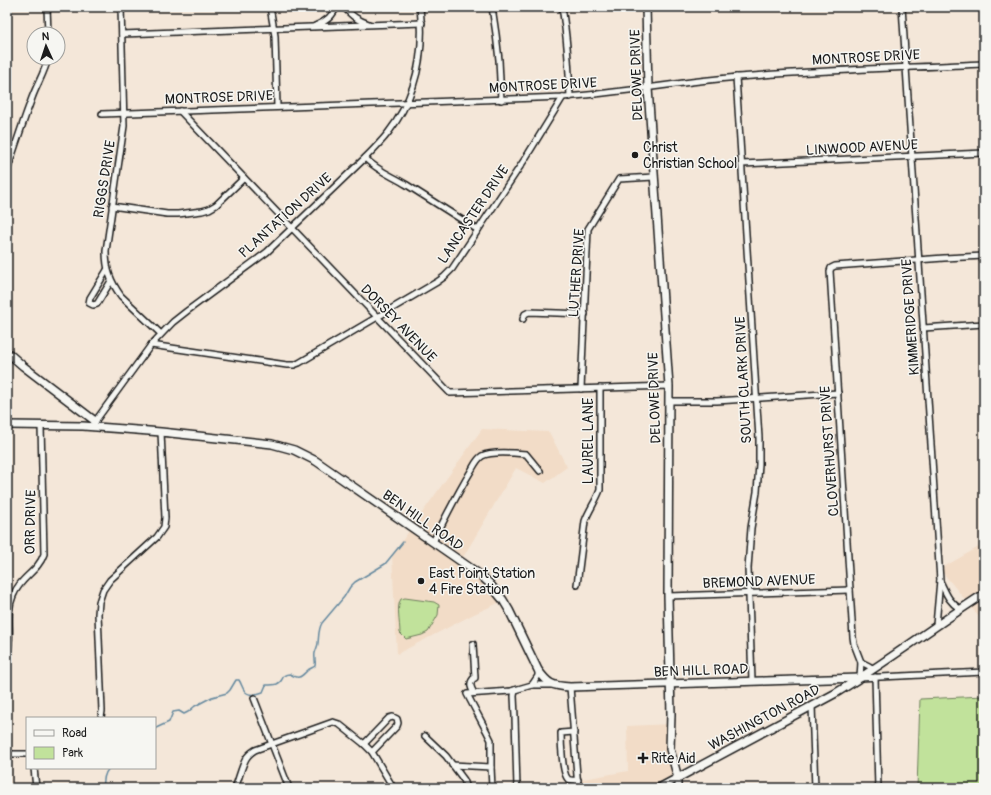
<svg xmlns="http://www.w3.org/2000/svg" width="991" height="795" font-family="Pangolin,sans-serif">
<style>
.built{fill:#f2dcc7}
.green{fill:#c1e29b;stroke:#6e7f5c}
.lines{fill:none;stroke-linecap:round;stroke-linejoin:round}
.stream{stroke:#65899f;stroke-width:1.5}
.street-casing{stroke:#1c1c1c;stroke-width:8}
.secondary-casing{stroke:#1c1c1c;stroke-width:10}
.street{stroke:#f6f6f2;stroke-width:5}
.secondary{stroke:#f6f6f2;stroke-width:7}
.poi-dot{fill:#1c1c1c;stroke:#f6f6f2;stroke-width:1.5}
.labels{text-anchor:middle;stroke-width:3;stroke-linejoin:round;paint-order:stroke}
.street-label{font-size:14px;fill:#1c1c1c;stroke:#f6f6f2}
.poi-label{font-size:14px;fill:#1c1c1c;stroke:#f6f6f2;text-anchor:start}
</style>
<rect width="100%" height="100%" fill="#f4e7d9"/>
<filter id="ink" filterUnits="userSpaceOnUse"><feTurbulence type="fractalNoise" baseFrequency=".025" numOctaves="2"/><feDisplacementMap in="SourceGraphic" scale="8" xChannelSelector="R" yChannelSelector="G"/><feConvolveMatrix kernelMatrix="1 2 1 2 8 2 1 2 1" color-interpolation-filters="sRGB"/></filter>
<g filter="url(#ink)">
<g class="built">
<path d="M482 429 549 432 567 467 545 483 516 468 462 559 505 600 474 614 397 654 392 555Z"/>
<path d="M984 544V623L940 569Z"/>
<path d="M671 724V749L679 778 661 788H579L578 780 628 771 627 726Z"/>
</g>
<g class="green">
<path d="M405 598 434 602 439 605 438 615 428 632 422 635 406 639 400 633C400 623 396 606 401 599Z"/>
<path d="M984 696V788H917L920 699Z"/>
</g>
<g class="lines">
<g class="stream">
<path d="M7 513H8"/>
<path d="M155 729 156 728 169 722 173 712 179 711 184 714 188 712 195 706 212 697 227 693 230 690 236 680H239C241 683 242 687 244 690 248 697 257 694 263 692L266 685C269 685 274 685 277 684 285 681 280 674 290 674 300 681 302 675 308 670 309 669 314 667 315 666 316 662 314 657 315 653 316 649 318 646 318 643 319 636 318 630 322 623L344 597 350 587 355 582 385 564 403 542"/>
<path d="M104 788C103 781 104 774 109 768"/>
</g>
<defs>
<g id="street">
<path d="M47 7 48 34"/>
<path d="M121 7 124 126 106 251C106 269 110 281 121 296L161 334"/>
<path d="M270 7 275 36 277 107"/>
<path d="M344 7C352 16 357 20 369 24"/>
<path d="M492 7 496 34 499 60 501 100"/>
<path d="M562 7C567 37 569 66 570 97"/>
<path d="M902 7 940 580 936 625"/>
<path d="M315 26C325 22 333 17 336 7"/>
<path d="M122 34 422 23"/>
<path d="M736 77 759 438V464L757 492 751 528 748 568 752 681"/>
<path d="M180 111 450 393 669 386"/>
<path d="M102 114 563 97C621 93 679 82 738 77 820 70 902 68 984 64"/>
<path d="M365 158C379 172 391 175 407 185 431 200 454 215 478 230"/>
<path d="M742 164 984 153"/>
<path d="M7 171C15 146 23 122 32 98 37 84 45 72 48 58"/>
<path d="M112 206 167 214H178L202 211 209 209 216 205 244 178"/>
<path d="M984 256 944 258 835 266 831 268 830 271 853 637 854 644 861 662 860 678 984 672"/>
<path d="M107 270 90 298 89 303 93 305 97 304 111 281"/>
<path d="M523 319 525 314 529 312 585 314"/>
<path d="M923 328 984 324"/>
<path d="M151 345 287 365H294L299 363 437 282 444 277 452 269 478 230 525 159 563 97"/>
<path d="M581 389 588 229 619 179 654 177"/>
<path d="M669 401H717L838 393"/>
<path d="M94 423 151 345 173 322 187 311 267 252 365 158C373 150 381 142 388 133 417 96 425 53 420 7"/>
<path d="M433 542C445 518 457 494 471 471 474 466 477 459 482 456 491 451 515 453 526 454L540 471"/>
<path d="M940 581C946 593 948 601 960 609"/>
<path d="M577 585 585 521C589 510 596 501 600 490V388"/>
<path d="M668 596 850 590"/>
<path d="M473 644 475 678 473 679C469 684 471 688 474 693"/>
<path d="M7 654C13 635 5 614 13 596 20 577 38 572 44 554L41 426"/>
<path d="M861 662 869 666 873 669"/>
<path d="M538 671V676L532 685H551"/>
<path d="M875 677 878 788"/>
<path d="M570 687 578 788"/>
<path d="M515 690 514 696 515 717 517 788"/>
<path d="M254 698 289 788"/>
<path d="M812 706 815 788"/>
<path d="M101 718 102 711 98 614 99 602 103 590 110 580 157 537 164 527 165 518 161 432"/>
<path d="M574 732 561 733C561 742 562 774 568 779 571 781 574 780 578 780"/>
<path d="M425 736 446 756 464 780 467 788"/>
<path d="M364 744 389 718 393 717 397 719 398 723 397 726 372 752"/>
<path d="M7 754H27"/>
<path d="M452 765 491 767 492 788"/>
<path d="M491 767V740L487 732 467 694 511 691 532 685"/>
<path d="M34 768 36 788"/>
<path d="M678 778V788"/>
<path d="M235 788C239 779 242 764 247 757 249 754 252 752 255 750L333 722 339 724 364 744 372 752 391 784V788"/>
</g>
<g id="secondary">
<path d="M646 7 648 88 669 386 668 596 671 714 670 749 678 778"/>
<path d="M7 352 23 366 95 421"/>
<path d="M7 425 83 426 124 429 161 432 272 444 294 450 316 461 479 574 489 583 503 600 509 610 538 670C548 684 552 686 570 687L860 678"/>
<path d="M659 788 836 693C887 662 934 626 984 594"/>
</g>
</defs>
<use href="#street" class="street-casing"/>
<use href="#secondary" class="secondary-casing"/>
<use href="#street" class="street"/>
<use href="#secondary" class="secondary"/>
</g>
</g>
<g class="poi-dot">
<circle cx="635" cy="155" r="4"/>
<circle cx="421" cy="581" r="4"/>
<path d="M641 752h4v4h4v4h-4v4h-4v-4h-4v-4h4z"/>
</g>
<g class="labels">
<g class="street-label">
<text transform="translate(866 57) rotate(-3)" y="5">MONTROSE DRIVE</text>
<text transform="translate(636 75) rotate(-92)" y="5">DELOWE DRIVE</text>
<text transform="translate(543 85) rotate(-3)" y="5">MONTROSE DRIVE</text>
<text transform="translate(219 97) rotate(-2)" y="5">MONTROSE DRIVE</text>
<text transform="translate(862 147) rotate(-3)" y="5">LINWOOD AVENUE</text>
<text transform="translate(104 179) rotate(-81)" y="5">RIGGS DRIVE</text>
<text transform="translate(473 214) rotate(-56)" y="5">LANCASTER DRIVE</text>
<text transform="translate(285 215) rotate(-42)" y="5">PLANTATION DRIVE</text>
<text transform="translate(576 273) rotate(-86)" y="5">LUTHER DRIVE</text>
<text transform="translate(910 317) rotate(-94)" y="5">KIMMERIDGE DRIVE</text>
<text transform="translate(399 323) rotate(46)" y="5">DORSEY AVENUE</text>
<text transform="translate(743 380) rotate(-93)" y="5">SOUTH CLARK DRIVE</text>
<text transform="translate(654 398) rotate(-92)" y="5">DELOWE DRIVE</text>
<text transform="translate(588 441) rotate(-90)" y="5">LAUREL LANE</text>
<text transform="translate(829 451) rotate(-94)" y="5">CLOVERHURST DRIVE</text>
<text transform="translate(423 520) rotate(35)" y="5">BEN HILL ROAD</text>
<text transform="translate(30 522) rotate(-89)" y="5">ORR DRIVE</text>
<text transform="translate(759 581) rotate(-2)" y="5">BREMOND AVENUE</text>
<text transform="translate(701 670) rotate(-2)" y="5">BEN HILL ROAD</text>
<text transform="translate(764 717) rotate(-28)" y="5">WASHINGTON ROAD</text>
</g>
<g class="poi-label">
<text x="643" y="152">Christ<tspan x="643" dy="16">Christian School</tspan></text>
<text x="429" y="578">East Point Station<tspan x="429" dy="16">4 Fire Station</tspan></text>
<text x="651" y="763">Rite Aid</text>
</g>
</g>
<rect width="991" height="795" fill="none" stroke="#f6f6f2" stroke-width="24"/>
<rect x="12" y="12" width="967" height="771" fill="none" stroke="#1c1c1c" stroke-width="1.5" filter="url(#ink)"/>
<rect x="26" y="717" width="130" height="52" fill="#f6f6f2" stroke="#9f9f9c"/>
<rect x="34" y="730" width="20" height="6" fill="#f6f6f2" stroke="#9f9f9c"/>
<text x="62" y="737" font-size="12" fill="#1c1c1c">Road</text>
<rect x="34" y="747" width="20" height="12" fill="#c1e29b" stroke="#9f9f9c"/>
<text x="62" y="757" font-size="12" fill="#1c1c1c">Park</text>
<g transform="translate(46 46) rotate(357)"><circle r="19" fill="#f6f6f2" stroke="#9f9f9c"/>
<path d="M0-3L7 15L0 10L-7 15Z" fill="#1c1c1c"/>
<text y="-6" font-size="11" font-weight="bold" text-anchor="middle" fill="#1c1c1c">N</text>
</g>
</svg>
